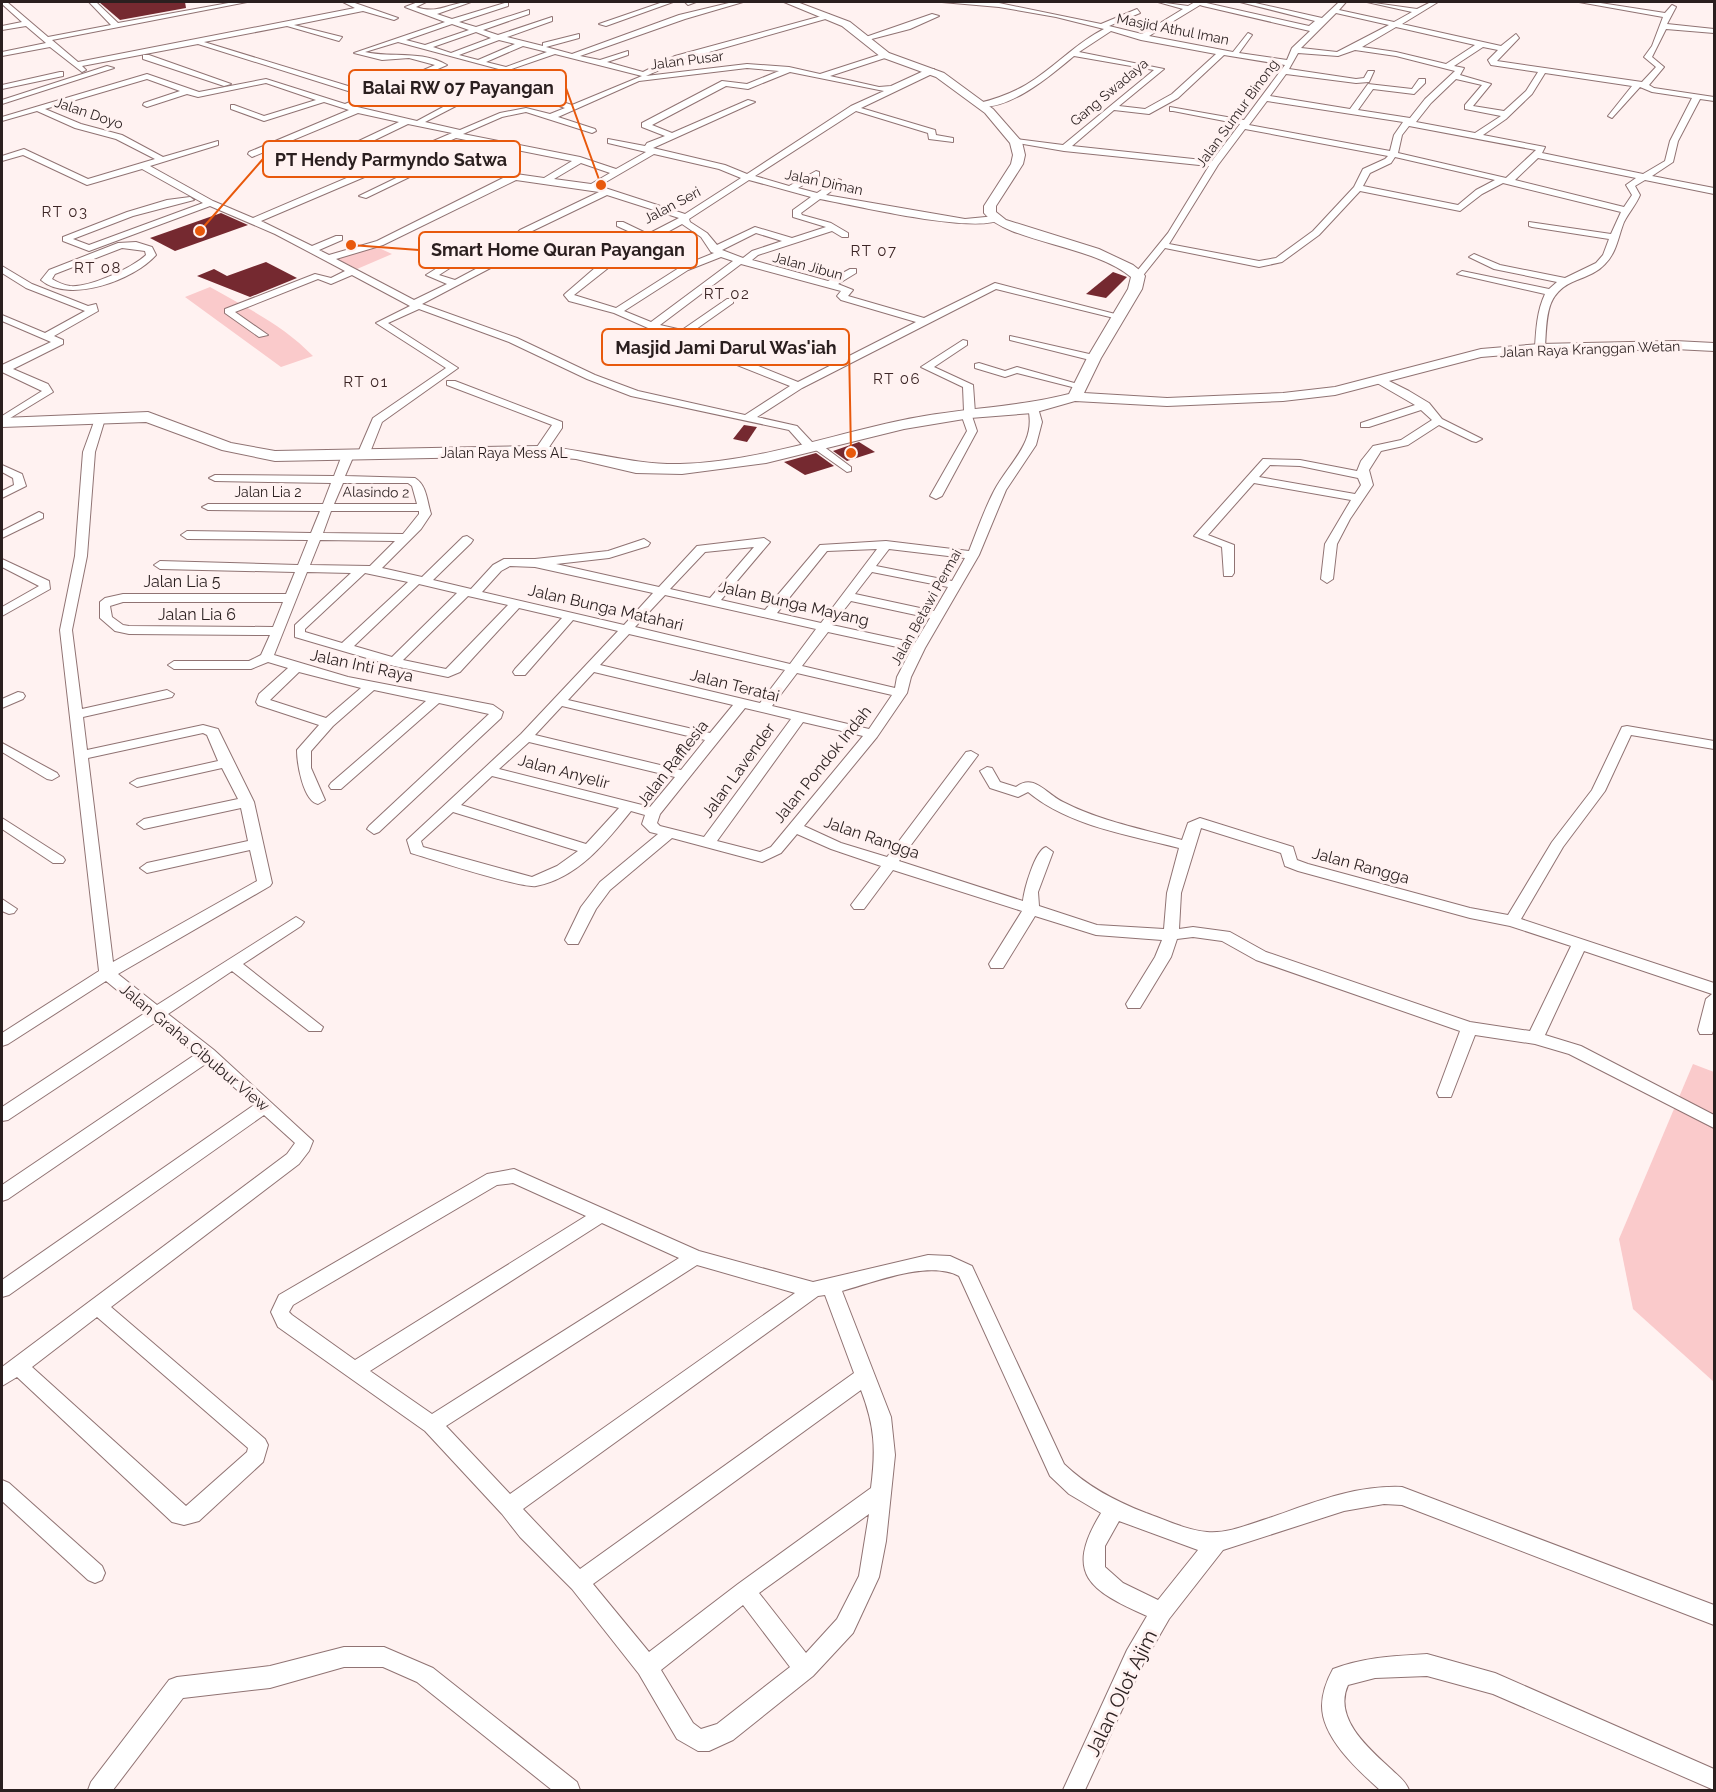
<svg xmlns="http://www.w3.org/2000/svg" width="1716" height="1792" font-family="Raleway,sans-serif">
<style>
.green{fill:#facacb}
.building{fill:#752930}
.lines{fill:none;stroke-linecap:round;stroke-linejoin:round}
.street-casing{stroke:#907373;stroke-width:2}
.secondary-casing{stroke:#907373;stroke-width:2}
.street{fill:#fff;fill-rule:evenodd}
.secondary{fill:#fff;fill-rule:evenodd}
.labels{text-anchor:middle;stroke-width:6;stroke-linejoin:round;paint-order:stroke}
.far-street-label{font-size:14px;fill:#2a1f1f;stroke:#fff2f1}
.far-neighbourhood-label{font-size:15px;letter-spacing:1.5px;fill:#3c2525;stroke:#fff2f1}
.street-label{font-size:16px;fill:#2a1f1f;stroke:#fff2f1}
.near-street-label{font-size:20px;fill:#2a1f1f;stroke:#fff2f1}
.leader{fill:none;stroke:#e8590c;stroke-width:2}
.callout-dot{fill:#e8590c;stroke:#fff2f1;stroke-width:2}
.callout{fill:#fff2f1;stroke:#e8590c;stroke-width:2}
.callout-label{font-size:18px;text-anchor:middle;font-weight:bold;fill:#2a1f1f}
</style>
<rect width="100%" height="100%" fill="#fff2f1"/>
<g class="green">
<path d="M365 247 379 248 392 254 357 269 335 258Z"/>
<path d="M210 287C247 308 283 325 313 356L281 367 185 297Z"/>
<path d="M1693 1064 1714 1072V1382L1633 1309 1619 1239Z"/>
</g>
<g class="building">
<path d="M99 2H185L186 8 120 20Z"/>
<path d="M221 213 248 225 175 251 150 238Z"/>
<path d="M266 262 297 278 250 297 197 276 214 269 227 276Z"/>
<path d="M1113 272 1127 277 1106 298 1086 294Z"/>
<path d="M744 425 757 427 747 442 733 439Z"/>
<path d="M859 442 875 452 847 461 833 451Z"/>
<path d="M816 453 834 466 805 475 784 462Z"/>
</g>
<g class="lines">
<defs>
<g id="street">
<path d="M2 2H7L48 37 111 25 89 2H96L118 23 234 2H247L52 40 78 62 355 8 343 2H352L398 18 394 20 363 11 294 25 342 37 339 41 287 26 204 42 371 93 435 65 409 58 382 60 354 53 445 22 405 7 418 2H426L416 7C439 15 449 2 471 2L437 14 452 19 508 2V6L459 22 476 27 529 10V14L483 30 498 35 552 17V21L507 37 543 46V43L579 34V38L546 47 572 54 679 15 733 2H743L685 19 580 56 600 60 628 51V55L607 62 643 72 675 56 829 14V18L681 60 646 76 747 64 789 67 820 74 885 53 888 57 830 76 879 87 891 86 928 69H934V73L861 108 935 130 936 135 953 138V142L929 139 928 133 856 111 755 176 789 186 816 171 819 172V176L798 188 817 193 838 179 841 180V184L826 195 965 219 996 216 1001 219C978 235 853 205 820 199L801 213 802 215 831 223 848 233V237H842L832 231 758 255 752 260 828 281 850 269H856V273L838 284 853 290 848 296 924 318 995 283 1123 316 1118 319 996 289 802 388 757 417 797 426 812 442 819 443 851 467V471L847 472 813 448H805L789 430 631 396 587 379 509 342 419 309 388 323 458 368 382 422 369 455 367 457H359L357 455 373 418 446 368 376 323 410 306 352 275 331 284 318 279 235 312 268 335 259 337 225 313V309L315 274 331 278 345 271 275 234 210 206 89 251 63 241V237L127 212 167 200 190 197 194 200 133 216 73 239 89 245 203 203 142 169 87 185 23 155 2 161V156L24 149 88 179 155 159 116 139 75 128 37 111 2 121V117L147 74 199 92 266 79 345 104 364 96 198 44 82 66 86 70 82 72 50 47 2 56V52L46 43 26 26 2 30V26L22 22 2 4ZM452 24 469 30 425 45 406 40ZM476 32 491 38 451 53 433 47ZM499 40 515 44 478 60 459 55ZM398 42 506 71 555 54 642 76 572 105 503 83 478 89 459 85V89L471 92 417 121 353 106 447 65C422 50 392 58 365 52ZM523 46 547 52 506 67 486 62ZM747 68 779 71 747 84 722 81 642 123V127L665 136 647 143 645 146 608 139V143L646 152 616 169 580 157 463 134 502 117 526 112 592 133 596 131 595 129 558 117 639 81ZM790 72 884 91 851 106 747 174 725 165 653 148 755 102 748 100 672 133 652 125 726 86 748 89ZM147 79 180 91 144 103 143 105 147 107 187 94 198 97 266 83 316 100 264 116 234 105H231V109L264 121 324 102 349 110 249 152 248 154 252 157 358 113 399 122 346 147V151H352L408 124 452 133 253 218 213 201 150 166 218 145V141L163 157 122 135 81 124 45 109ZM503 87 565 108 550 114 526 108 500 113 460 130 425 122 481 93ZM456 138 572 161 544 178 516 174 505 177 377 241 329 255 319 250 342 240V236H336L312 246 261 221ZM654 154 719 169 741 178 685 214 599 186ZM581 163 610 173 591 184 554 179ZM516 180 599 192 520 230 514 236 517 246 515 248 455 280 439 275 453 266V262L432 258V262L442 265 426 275 447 284 414 300 336 259 383 245ZM749 180 811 197 793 210V217L826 227 792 238 755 227 717 245 707 233 690 222 689 219ZM607 195 679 218 648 234 623 222H617V226L641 237 603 261 566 293 564 295 569 301 614 313 648 328 712 343 717 357 790 386 745 415 638 391 595 375 517 338 422 304 521 252 527 246 524 236 526 234ZM682 224 701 237 711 252 714 253 682 266 616 308 574 295 622 257ZM756 233 782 241 752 251 743 258 722 250ZM721 257 733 261 651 322 624 311 688 270ZM741 264 841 291 837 296 841 300 916 322 798 382 726 353 720 339 692 332 733 303V299H727L682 330 660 325Z"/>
<path d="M663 2H673L606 26 599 24Z"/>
<path d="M685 2H696L688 5Z"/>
<path d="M942 2 999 3 1101 24 1137 9 1140 13 1109 26 1142 34 1183 9 1158 2 1188 6 1195 2H1202L1309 26 1315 21 1240 2H1251L1322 18 1339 2H1346L1339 10 1394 22 1412 12 1367 2 1417 9 1431 2H1438L1402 24 1501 46 1516 34 1519 38 1497 61 1642 82 1656 67 1644 57 1652 46 1663 17 1579 2H1594L1665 13 1672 5 1676 7 1667 24 1714 29V33L1666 29 1652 57 1664 67 1649 85 1654 88 1714 97V101L1700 99 1678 141 1673 162 1652 176 1714 188V194L1645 180 1635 186 1640 195C1636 205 1629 212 1624 222 1618 237 1617 252 1605 264 1598 272 1587 276 1577 280 1545 292 1547 316 1545 348L1540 351 1535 348C1536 330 1537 311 1545 294L1457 274 1462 271 1549 289 1557 282 1494 269 1469 257 1474 254 1500 265 1565 278 1596 263 1603 255 1609 239 1532 227 1529 226V222L1611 234 1621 212 1503 183 1482 194 1460 211 1360 191 1319 235 1282 262 1259 267 1165 248 1141 278 1138 279 1133 276 1168 233 1209 166 1064 151 1012 142 1016 139 1063 145 1154 70 1074 56C1051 75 1012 109 979 107V103C999 98 1018 91 1035 79 1059 63 1078 42 1104 29L1056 17 999 7ZM1200 5 1203 6 1310 31 1292 48 1287 60 1239 53 1252 35 1248 33 1233 52 1149 36ZM1336 13 1389 25 1337 52 1301 48ZM1396 27 1475 45 1446 64 1396 52 1362 47ZM1111 31 1141 40 1216 54 1172 94 1145 109 1119 106 1164 69 1079 52ZM1483 47 1498 50 1488 60 1491 65 1538 72 1526 91 1504 111 1473 106 1491 84 1460 75 1464 68 1454 66ZM1355 50 1396 56 1455 71 1425 99 1410 118 1358 110 1373 89 1414 94 1425 83V79H1419L1412 89 1368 84 1350 109 1270 96 1286 74 1356 83 1369 82 1374 71H1368L1364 78 1356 79 1289 69 1298 53 1338 56ZM1224 55 1285 65 1244 120 1170 107V111H1173L1240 124 1212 161 1072 146 1114 110 1149 114 1178 98ZM1545 73 1632 86 1608 116 1612 118 1640 87 1652 92 1692 98 1670 141 1665 161 1643 174 1542 153 1545 147 1483 135 1506 119 1532 94ZM1456 79 1482 85 1465 105V109L1501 116 1475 133 1416 122 1431 103ZM1267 101 1403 122 1394 135 1390 151 1249 125ZM1409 126 1536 150 1506 178 1398 153 1402 135ZM1245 129 1388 156 1385 159 1363 169 1354 187 1313 231 1276 258 1259 261 1169 244 1218 165ZM1395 157 1495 180 1476 190 1458 205 1363 186 1370 173 1391 163ZM1538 158 1636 178 1626 185 1632 195 1624 207 1515 180Z"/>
<path d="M932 14 939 16 910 29 864 41 860 39Z"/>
<path d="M143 55H149L231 84 224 86 143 59Z"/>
<path d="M107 66 114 68 2 104V100Z"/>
<path d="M60 72H63V76L2 89V85Z"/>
<path d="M417 168 424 170 366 198 359 196Z"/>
<path d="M136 242 152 247 156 255C134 280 69 304 41 280L49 270 118 243ZM122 248 145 251 146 255C132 268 89 288 70 286 64 285 57 282 52 279L55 274Z"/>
<path d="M2 266 32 284 88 306 96 304 98 311 54 336 63 340V344L13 369 48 384 53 392 2 423V416L42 391 2 372V365L51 342 2 321V315L45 333 85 311 26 288 2 273Z"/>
<path d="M1010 336 1098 356 1099 358 1090 360 1010 340Z"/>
<path d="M963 340 967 341V345L934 367 973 385 975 413 972 416 977 431 942 496 936 499 930 496 967 431 961 414 964 411 963 387 921 367Z"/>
<path d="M979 363 1005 371 1017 367 1085 386 1080 389 1017 373 1005 377 975 368V364Z"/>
<path d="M1377 379H1385L1409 391 1429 403 1442 419 1482 439 1476 442 1472 441 1439 425 1408 445 1381 451 1369 470 1373 485 1350 519 1337 544 1333 579 1327 583 1321 579 1325 544 1351 500 1254 483 1208 535 1234 545V573L1232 576H1224L1222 547 1194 536 1263 459 1300 460 1357 471 1361 461 1373 446 1401 440 1432 420 1421 410 1369 427H1361V423L1415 405 1377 383ZM1270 465 1300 466 1358 478 1361 485 1355 494 1259 477Z"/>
<path d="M447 381H455L562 422V428L545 453H537V447L552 425 447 385Z"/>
<path d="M1033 405 1038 408 1042 422 1036 445 1006 490 979 555 925 648 911 677 907 693 877 737 804 826 841 843 887 857 966 752 971 751 978 755 899 861 1023 901C1024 890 1035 850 1046 847L1053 852 1038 892 1039 906 1097 925 1164 929 1167 893 1179 848C1129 835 1069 826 1028 792L1018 797 990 788 980 771 987 767 992 768 1000 782 1016 787C1034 773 1045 793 1063 802 1100 821 1142 829 1182 840L1188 823 1200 818 1293 847 1297 860 1308 864 1470 908 1508 915 1552 842 1592 790 1622 727 1627 726 1714 741V749L1631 735 1605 791 1563 847 1521 919 1714 983V1028L1712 1034H1700L1698 1030 1706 999 1712 994 1584 951 1545 1035 1581 1046 1714 1115V1128L1569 1054 1535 1044 1475 1035 1451 1097H1439L1437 1093 1460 1031 1256 960 1222 941 1193 937 1177 939 1171 957 1140 1008H1128L1126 1004 1155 957 1162 940 1096 935 1035 916 1003 968H991L989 964 1022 911 893 870 864 909H854L851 905 854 901 881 866 831 849 797 834 781 853 762 862 672 838 610 890 596 909 578 944H568L565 940 581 907 600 882 658 834 650 832 642 824 645 815 631 811C606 842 578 878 536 886 523 889 430 859 411 853L407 840 521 734 618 631 573 620 525 675H515L513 672 515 669 562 618 519 608 460 672 448 677 394 666 295 637V625L351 573 307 572 274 655 348 677 493 705 503 712 501 718 379 832 374 834 367 829 369 826 489 714 439 703 341 789H331L329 786 331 783 426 701 374 690 333 726 311 751V768L325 800 318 804C303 801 297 763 297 750L319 725 258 705 256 702 259 694 288 668 268 662 251 669H174L168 665 174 661H249L261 655 270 635 129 634 115 631 100 618V602L105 598 123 594H286L295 572 160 569 154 565 160 561 298 565 308 540 187 539 181 535 187 531 311 533 320 511 208 510 202 507 208 504H323L331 483 215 481 209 478 215 475 334 476 342 455 348 452 354 455 345 476 415 478C427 485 427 502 431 514L421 529 382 568 422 577 463 537 467 536 473 540 471 543 433 580 471 589 493 565 504 559H535L608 551 644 539 650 543 648 546 609 558 556 564 659 587 697 546 764 538 770 542 721 600 765 610 820 545 886 541 969 551C977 531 984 510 994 491 1009 462 1037 443 1028 408ZM343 483H408L412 486 417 504H334ZM331 511H419V514L403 534 323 533ZM320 540 395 541 370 566 310 565ZM754 547 710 598 670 589 705 552ZM877 549 821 623 777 613 827 551ZM889 549 965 558 952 581 876 566ZM510 566 535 567 653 593 624 625 482 592 501 571ZM872 572 948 587 934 611 855 594ZM365 573 408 582 342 643 305 632V629ZM419 584 457 593 392 657 354 646ZM665 595 816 629 790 664 635 627ZM468 596 508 605 446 669 403 660ZM851 601 930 618 915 643 832 625ZM123 602H283L273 627 129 626 123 625 112 617 110 606ZM828 632 911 650 897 677 895 688 802 666ZM629 634 785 670 760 703 600 665ZM299 672 361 688 326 718 270 700ZM594 672 733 705 710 733 568 700ZM797 673 892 695 869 729 772 706ZM562 706 705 740 681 770 535 735ZM745 708 791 719 704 837 660 826 657 823 660 814ZM803 722 863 736 771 847 760 852 717 841ZM529 742 675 777 650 807 499 769ZM492 776 619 808 586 844 461 805ZM453 812 578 851 557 866 532 877 423 847 421 841ZM1201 828 1281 853 1285 866 1298 871 1470 918 1510 926 1571 946 1530 1031 1470 1022 1266 952 1230 932 1193 927 1179 929 1181 893Z"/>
<path d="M100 416 105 419 95 452 87 556 72 630 82 709 167 690 174 694 172 697 83 717 87 750 203 725 218 729 254 802 272 883 270 886 118 974 157 1005 296 917 304 922 301 926 243 964 323 1027 321 1031H309L232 971 168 1014 214 1050 313 1141 309 1151 299 1164 111 1307 265 1439 268 1445 263 1462 199 1521 184 1525 172 1522 17 1377 2 1386V1367L287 1154 295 1143 264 1115 9 1295 2 1297V1280L254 1105 207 1063 8 1199 2 1201V1185L196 1054 156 1022 8 1120 2 1121V1107L145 1013 106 981 8 1044 2 1046V1033L99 971 60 630 75 556 83 452 95 419ZM203 733 207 735 218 761 137 779 130 783 137 787 222 768 238 799 144 819 137 824 144 829 241 808 248 841 147 863 140 868 147 873 250 850 257 881 113 962 88 758ZM97 1317 248 1448 247 1452 186 1506 32 1367Z"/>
<path d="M2 465 22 474 26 486 2 498V491L14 485 13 478 2 472Z"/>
<path d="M39 512 43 514V518L2 538V531Z"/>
<path d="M2 559 49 581 50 589 2 616V607L39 586 2 567Z"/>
<path d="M18 692 23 693 25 696 23 699 2 708V699Z"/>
<path d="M2 743 57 773 59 776 52 780 47 779 2 752Z"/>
<path d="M2 818 63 857 65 860 63 863H53L2 829Z"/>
<path d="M2 899 17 909 14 913 9 914 2 911Z"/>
<path d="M514 1169 699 1251 813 1282 928 1255 950 1256 972 1266 1064 1464C1088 1487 1115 1501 1146 1513 1166 1520 1186 1530 1207 1532 1227 1534 1250 1524 1269 1518 1313 1503 1355 1485 1402 1487L1714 1605V1625L1402 1505 1384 1504 1344 1511 1223 1550 1169 1619 1143 1664 1085 1790H1063L1127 1650 1147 1616C1091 1591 1063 1575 1101 1513L1069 1494 1050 1476 959 1276C928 1260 875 1282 842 1291L891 1417 895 1455 886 1541 879 1577 853 1633 813 1676 733 1740 709 1751H698L677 1739 639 1674 572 1589 520 1537 502 1514 425 1431 278 1327 271 1312 279 1295 487 1174ZM513 1183 586 1216 355 1360 292 1315 289 1312 293 1305 497 1185ZM602 1223 679 1258 432 1414 370 1371ZM697 1265 795 1293 510 1494 446 1426ZM825 1295 854 1373 580 1569 523 1509 818 1296ZM861 1390C875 1427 876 1449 871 1488L738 1584 649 1652 593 1584ZM869 1514 859 1576 837 1619 806 1653 759 1593ZM1119 1521 1198 1550 1158 1600 1123 1583 1105 1567V1546ZM743 1605 790 1667 717 1724 701 1729 693 1723 661 1670Z"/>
<path d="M2 1480 9 1483 102 1566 105 1573 102 1580 95 1583 88 1580 2 1501Z"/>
<path d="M344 1647H384L433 1668 577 1782 580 1790H552L417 1682 383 1667H344L270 1688 183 1698 113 1790H88L91 1782 169 1680 177 1677 270 1666Z"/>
<path d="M1427 1654 1495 1673 1714 1769V1790L1493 1694 1427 1676 1375 1678 1348 1685C1333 1718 1368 1748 1391 1769 1398 1776 1405 1780 1409 1790H1380C1358 1770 1322 1738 1322 1706 1322 1693 1327 1680 1333 1669 1364 1657 1394 1656 1427 1654Z"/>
</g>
<path id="secondary" d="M784 2H797L850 22 889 53 944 73 993 109 1022 142 1025 155 1023 164 996 206V212L1006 220 1099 249 1133 265 1143 273 1145 276 1142 289 1101 358 1084 393 1167 398 1283 393 1335 387 1481 349 1540 344 1675 341 1714 343V351L1675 349 1540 352 1481 357 1335 395 1283 401 1167 406 1075 401 1033 413 970 418 904 429 766 463 682 474 636 473 576 459 541 456 275 461 222 450 146 422 2 427V418L148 412 231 443 275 451 541 446C588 450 633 465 680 464 756 462 830 435 903 420 958 408 1015 408 1069 394L1087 358 1128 289 1131 277C1093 245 1007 242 984 213V206L1011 164 1013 155 1010 143 985 113 936 77 881 57 842 26Z"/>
</defs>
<use href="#street" class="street-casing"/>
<use href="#secondary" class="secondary-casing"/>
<use href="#street" class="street"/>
<use href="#secondary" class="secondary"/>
</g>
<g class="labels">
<g class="far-street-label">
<text transform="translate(1173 29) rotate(11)" y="5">Masjid Athul Iman</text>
<text transform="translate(687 60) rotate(-7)" y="5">Jalan Pusar</text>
<text transform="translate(1109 92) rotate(-40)" y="5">Gang Swadaya</text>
<text transform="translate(89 113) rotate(19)" y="5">Jalan Doyo</text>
<text transform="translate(1237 113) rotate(-54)" y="5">Jalan Sumur Binong</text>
<text transform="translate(824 182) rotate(12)" y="5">Jalan Diman</text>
<text transform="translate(672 205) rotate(-28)" y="5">Jalan Seri</text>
<text transform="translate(808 266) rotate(15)" y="5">Jalan Jibun</text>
<text transform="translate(1590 349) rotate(-2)" y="5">Jalan Raya Kranggan Wetan</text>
<text x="504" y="458">Jalan Raya Mess AL</text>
<text x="268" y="497">Jalan Lia 2</text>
<text transform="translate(376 492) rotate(1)" y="5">Alasindo 2</text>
<text transform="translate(926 607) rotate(-61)" y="5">Jalan Betawi Permai</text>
</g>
<g class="far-neighbourhood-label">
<text x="65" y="217">RT 03</text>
<text x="874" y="256">RT 07</text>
<text x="98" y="273">RT 08</text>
<text x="727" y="299">RT 02</text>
<text x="897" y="384">RT 06</text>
<text x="366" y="387">RT 01</text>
</g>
<g class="street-label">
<text x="182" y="587">Jalan Lia 5</text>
<text transform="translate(794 603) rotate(13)" y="6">Jalan Bunga Mayang</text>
<text transform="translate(606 607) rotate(13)" y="6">Jalan Bunga Matahari</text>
<text x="197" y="620">Jalan Lia 6</text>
<text transform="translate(362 665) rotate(12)" y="6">Jalan Inti Raya</text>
<text transform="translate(735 685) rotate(14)" y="6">Jalan Teratai</text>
<text transform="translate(672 763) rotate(-52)" y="6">Jalan Rafflesia</text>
<text transform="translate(822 764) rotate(-51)" y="6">Jalan Pondok Indah</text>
<text transform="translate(738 770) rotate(-54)" y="6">Jalan Lavender</text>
<text transform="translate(564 771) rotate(15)" y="6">Jalan Anyelir</text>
<text transform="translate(872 837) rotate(19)" y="6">Jalan Rangga</text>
<text transform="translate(1361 865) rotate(15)" y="6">Jalan Rangga</text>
<text transform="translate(195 1047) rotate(40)" y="6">Jalan Graha Cibubur View</text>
</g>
<g class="near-street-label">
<text transform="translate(1121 1693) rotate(-64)" y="7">Jalan Olot Ajim</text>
</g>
</g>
<path class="leader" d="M601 185L566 88M200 231L263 159M351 245L419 250M851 453L849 347"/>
<g class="callout-dot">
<circle cx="601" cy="185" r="6"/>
<circle cx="200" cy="231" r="6"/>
<circle cx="351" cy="245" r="6"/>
<circle cx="851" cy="453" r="6"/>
</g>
<g class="callout">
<rect x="349" y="70" width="217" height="36" rx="6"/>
<rect x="263" y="141" width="257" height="36" rx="6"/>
<rect x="419" y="232" width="278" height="36" rx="6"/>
<rect x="602" y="329" width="247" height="36" rx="6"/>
</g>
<g class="callout-label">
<text x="458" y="94">Balai RW 07 Payangan</text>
<text x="391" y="166">PT Hendy Parmyndo Satwa</text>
<text x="558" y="256">Smart Home Quran Payangan</text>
<text x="726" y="354">Masjid Jami Darul Was'iah</text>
</g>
<rect width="1716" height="1792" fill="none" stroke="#2a1f1f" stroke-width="6"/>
</svg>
